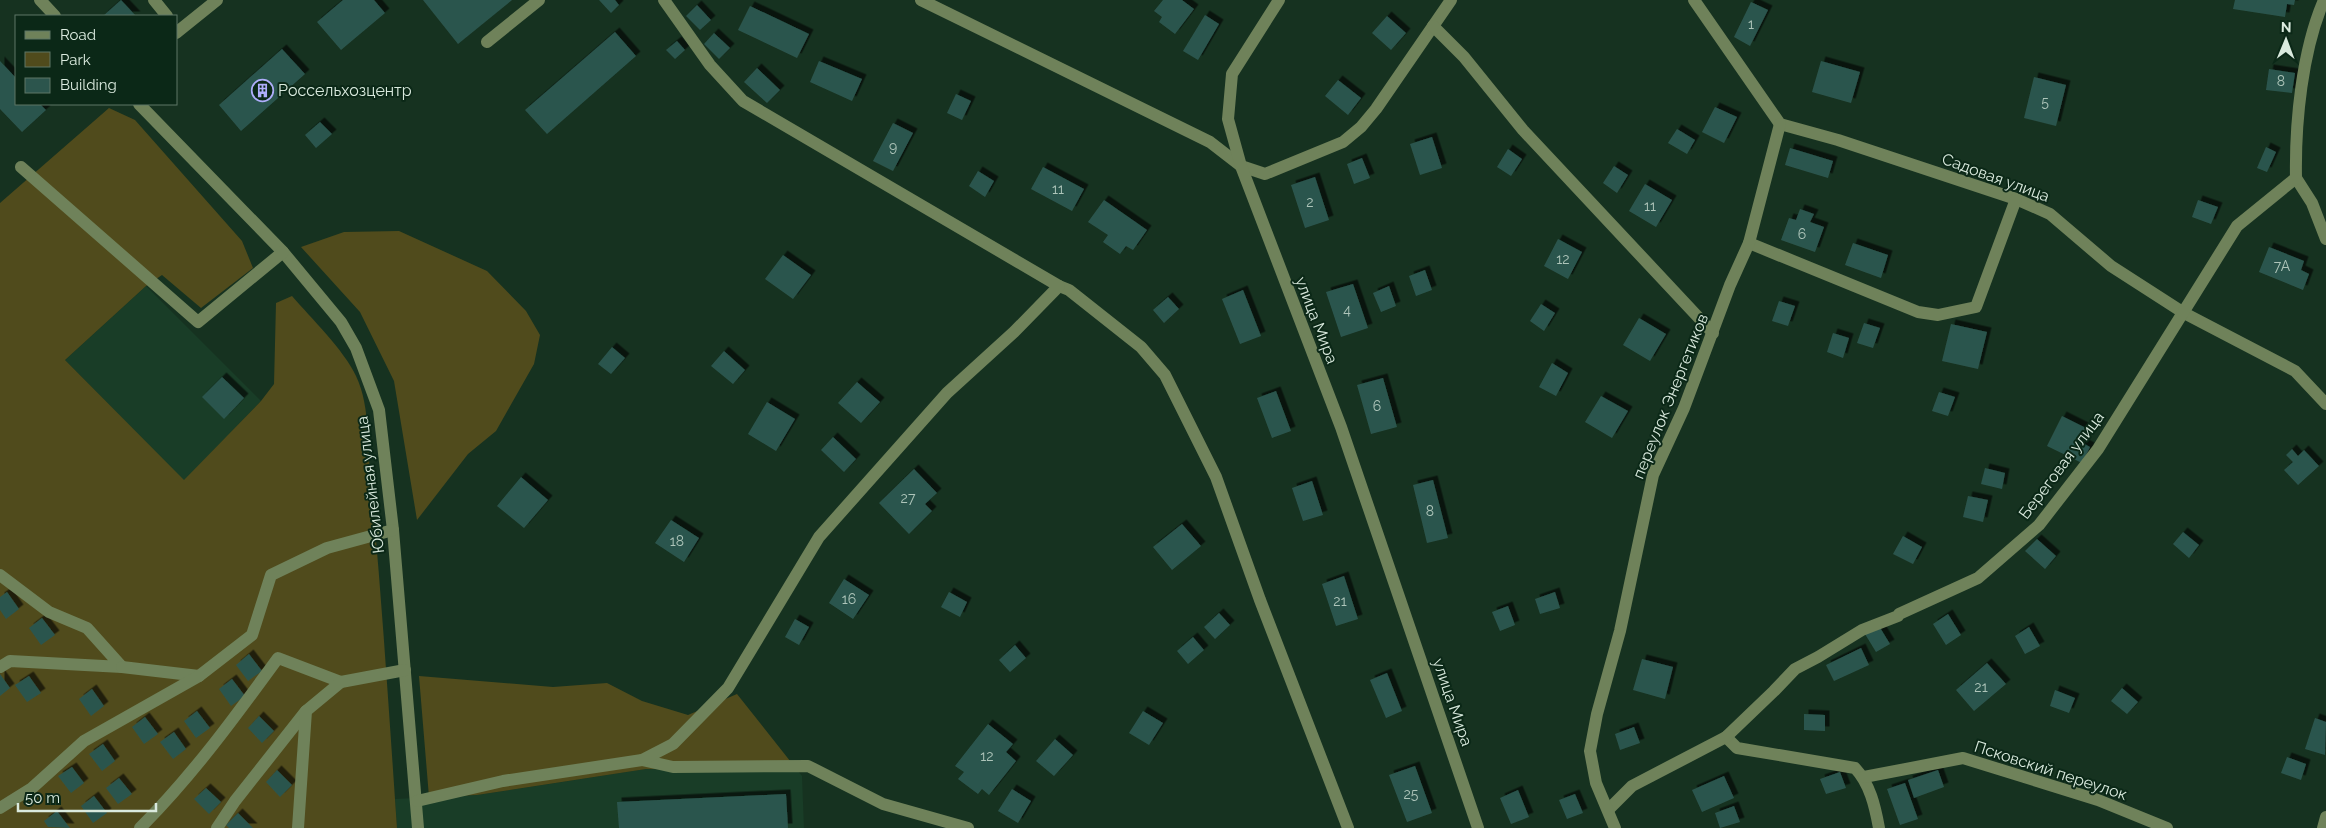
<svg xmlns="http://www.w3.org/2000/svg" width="2326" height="828" font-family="Raleway,sans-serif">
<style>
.built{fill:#193d27}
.green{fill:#504b1c}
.building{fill:#2c554d;filter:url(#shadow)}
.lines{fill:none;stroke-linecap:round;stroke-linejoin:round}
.minor{stroke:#6f825a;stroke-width:12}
.labels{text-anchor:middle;stroke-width:4;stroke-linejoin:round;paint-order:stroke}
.number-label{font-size:14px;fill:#aec5ba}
.poi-label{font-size:16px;fill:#daeade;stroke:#0b2817;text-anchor:start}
.street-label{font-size:16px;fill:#daeade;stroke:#0b2817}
</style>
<defs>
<filter id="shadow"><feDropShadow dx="4.5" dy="-4.5" stdDeviation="0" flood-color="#0009"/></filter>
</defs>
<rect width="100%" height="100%" fill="#163220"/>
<g class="built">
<path d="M146 286 261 401 184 481 65 360Z"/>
<path d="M646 769 798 771 802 776 804 828H397L395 799 477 795Z"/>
</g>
<g class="green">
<path d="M109 108 135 120 242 241 253 268 201 308 162 275 146 286 65 360 184 480 261 401 274 384 276 303 292 296C311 318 344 350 356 376 371 407 367 450 371 484 382 599 389 713 397 828H0V203Z"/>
<path d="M399 231 487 271 526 311 540 335 534 364 496 431 468 454 417 520 394 381 360 312 301 247 344 232Z"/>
<path d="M419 676 553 687 607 683 642 701 688 715 737 694 798 771 646 769 477 795 429 797Z"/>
</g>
<g class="building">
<path d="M121 0 136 16H103Z"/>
<path d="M343 0H374L385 13 341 50 317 22Z"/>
<path d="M423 0H512L458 44Z"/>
<path d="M599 0H615L619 5 611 13Z"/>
<path d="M1163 0H1182L1194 9 1175 34 1159 22 1162 17 1154 11Z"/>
<path d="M2235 0H2295L2294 5 2287 4 2285 17 2233 9Z"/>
<path d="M1751 2 1768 10 1750 46 1734 37Z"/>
<path d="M697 5 711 20 700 30 686 16Z"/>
<path d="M750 6 809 34 797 58 738 30Z"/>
<path d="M1205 15 1219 24 1198 60 1183 51Z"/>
<path d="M1387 16 1406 33 1391 50 1372 33Z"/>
<path d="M615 32 636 56 547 134 525 110Z"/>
<path d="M714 33 730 48 719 59 704 44Z"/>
<path d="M677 41 685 50 675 59 666 50Z"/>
<path d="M282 49 305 74 241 131 219 105Z"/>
<path d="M0 61 16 78V104H40L46 110 22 132 0 109Z"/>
<path d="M819 61 862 79 852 101 810 82Z"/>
<path d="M1821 61 1860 72 1851 103 1812 92Z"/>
<path d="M757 68 780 90 767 103 744 82Z"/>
<path d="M2269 69 2295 73 2292 93 2266 90Z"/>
<path d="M2034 77 2066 85 2056 126 2024 118Z"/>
<path d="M1338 80 1361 98 1348 115 1325 96Z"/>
<path d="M956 94 971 101 962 120 947 113Z"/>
<path d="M1715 107 1737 117 1724 143 1702 132Z"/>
<path d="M320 122 332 134 316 148 305 135Z"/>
<path d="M893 123 913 133 893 171 873 161Z"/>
<path d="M1677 129 1695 140 1687 154 1668 143Z"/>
<path d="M1432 137 1442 168 1420 175 1410 144Z"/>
<path d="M2266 147 2276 152 2267 172 2257 168Z"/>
<path d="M1790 148 1833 161 1828 178 1785 165Z"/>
<path d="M1508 149 1522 159 1511 176 1497 167Z"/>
<path d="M1362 158 1370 178 1354 184 1347 164Z"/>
<path d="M1614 166 1628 175 1617 193 1603 183Z"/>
<path d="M1043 167 1084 189 1072 211 1031 189Z"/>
<path d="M978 171 994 181 985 197 969 186Z"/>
<path d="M1315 177 1329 220 1305 228 1291 185Z"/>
<path d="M1645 184 1672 200 1656 227 1629 211Z"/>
<path d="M1104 200 1147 230 1133 250 1126 246 1120 254 1103 242 1108 235 1088 222Z"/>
<path d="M2198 200 2218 207 2211 224 2192 217Z"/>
<path d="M1800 209 1814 214 1810 222 1824 227 1815 252 1781 240 1789 218 1796 220Z"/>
<path d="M1558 239 1582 252 1568 279 1544 266Z"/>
<path d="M1853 243 1888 255 1881 278 1845 265Z"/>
<path d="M2269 247 2304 261 2301 270 2309 274 2303 290 2259 272Z"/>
<path d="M783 255 811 275 793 299 765 279Z"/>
<path d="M1425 270 1432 290 1416 296 1409 276Z"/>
<path d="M1353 284 1368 328 1341 337 1326 292Z"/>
<path d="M1389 286 1396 306 1381 312 1373 293Z"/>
<path d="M1243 290 1261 336 1240 344 1222 299Z"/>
<path d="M1168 297 1179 309 1164 323 1153 310Z"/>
<path d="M1779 301 1795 306 1788 326 1772 321Z"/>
<path d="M1541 304 1555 313 1544 331 1530 321Z"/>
<path d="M1639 318 1666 334 1650 361 1623 345Z"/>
<path d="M1864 323 1880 328 1873 348 1857 343Z"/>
<path d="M1951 324 1987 332 1978 369 1942 361Z"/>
<path d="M1833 333 1849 338 1843 358 1827 352Z"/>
<path d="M612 347 625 358 611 374 598 364Z"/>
<path d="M724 351 745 370 733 384 711 366Z"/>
<path d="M1552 363 1568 373 1556 396 1539 387Z"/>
<path d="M222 377 244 398 224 419 202 397Z"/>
<path d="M1383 378 1397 427 1371 434 1357 385Z"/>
<path d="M857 382 880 402 861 423 838 403Z"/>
<path d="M1276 391 1291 431 1272 438 1257 398Z"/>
<path d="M1939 392 1955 397 1948 416 1932 411Z"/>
<path d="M1601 396 1628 411 1612 438 1585 422Z"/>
<path d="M767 402 795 419 776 451 748 434Z"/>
<path d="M2062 416 2086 428 2079 441 2090 447 2082 463 2047 446Z"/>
<path d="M833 437 856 459 844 472 821 450Z"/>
<path d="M2292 449 2298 456 2304 450 2319 466 2298 485 2284 470 2293 462 2286 455Z"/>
<path d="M1985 468 2005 473 2002 489 1981 484Z"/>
<path d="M914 469 937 493 925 504 932 511 909 534 879 503Z"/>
<path d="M521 477 548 500 524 528 497 506Z"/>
<path d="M1433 480 1448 538 1427 543 1413 485Z"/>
<path d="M1312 481 1323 515 1303 521 1292 488Z"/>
<path d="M1968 496 1988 500 1983 522 1963 517Z"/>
<path d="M671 520 699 538 684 562 655 543Z"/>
<path d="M1182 524 1201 546 1172 570 1153 547Z"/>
<path d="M2183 532 2199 545 2189 558 2173 544Z"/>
<path d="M1903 536 1922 547 1913 564 1893 554Z"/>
<path d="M2037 539 2056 556 2045 569 2025 551Z"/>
<path d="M1344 576 1358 619 1336 626 1322 584Z"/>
<path d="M844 579 869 595 853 619 829 603Z"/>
<path d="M7 592 19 609 6 619 0 610V597Z"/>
<path d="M949 592 967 602 960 617 941 607Z"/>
<path d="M1555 592 1560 608 1540 614 1535 599Z"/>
<path d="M1508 606 1515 625 1500 631 1492 612Z"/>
<path d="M1219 613 1230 625 1215 639 1204 627Z"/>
<path d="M1948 614 1961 635 1946 645 1933 624Z"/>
<path d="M42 618 55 635 41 645 29 628Z"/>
<path d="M795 619 809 627 799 645 785 637Z"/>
<path d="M1879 626 1890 644 1876 652 1865 634Z"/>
<path d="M2029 627 2040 646 2025 654 2015 636Z"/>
<path d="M1193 637 1204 650 1188 664 1177 651Z"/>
<path d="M1015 645 1026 658 1010 672 999 660Z"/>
<path d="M1861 648 1869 665 1834 681 1826 665Z"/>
<path d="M249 654 262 671 248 681 236 665Z"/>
<path d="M1642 659 1673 667 1665 699 1633 690Z"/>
<path d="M1987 663 2006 684 1974 711 1956 690Z"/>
<path d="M1387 673 1402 711 1386 718 1370 680Z"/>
<path d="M0 674 10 688 0 696Z"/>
<path d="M29 676 41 693 27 702 15 685Z"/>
<path d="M232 679 245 696 231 706 219 689Z"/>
<path d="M2122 688 2138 702 2127 714 2111 701Z"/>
<path d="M92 689 104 706 91 716 79 699Z"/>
<path d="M2055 690 2075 698 2069 713 2050 706Z"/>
<path d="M197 711 210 728 196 738 184 721Z"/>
<path d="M1143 711 1163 723 1149 745 1129 733Z"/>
<path d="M1804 714 1825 715V731L1804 730Z"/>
<path d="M259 716 274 731 262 743 248 728Z"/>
<path d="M145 717 158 734 144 744 132 727Z"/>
<path d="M2315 718 2326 722 2325 755 2305 749Z"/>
<path d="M988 724 1013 744 1006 752 1016 761 989 795 982 789 978 794 958 779 964 772 955 766Z"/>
<path d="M1634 727 1640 743 1620 750 1615 734Z"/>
<path d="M174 732 186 749 173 759 160 742Z"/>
<path d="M1055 739 1073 755 1054 776 1036 761Z"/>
<path d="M103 744 115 761 102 771 89 754Z"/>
<path d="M2287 757 2306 764 2301 780 2281 773Z"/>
<path d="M1415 766 1432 813 1407 822 1389 775Z"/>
<path d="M72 767 84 783 71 793 58 776Z"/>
<path d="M277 770 292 785 280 797 266 782Z"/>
<path d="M1938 770 1944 787 1914 798 1908 780Z"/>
<path d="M1840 772 1846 788 1826 794 1820 779Z"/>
<path d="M1724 776 1734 798 1702 812 1692 790Z"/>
<path d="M119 778 132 794 118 804 106 788Z"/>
<path d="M1905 783 1918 819 1900 825 1887 789Z"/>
<path d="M206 788 221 802 209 814 194 799Z"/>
<path d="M1012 789 1031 801 1018 823 998 811Z"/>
<path d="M1518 790 1529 817 1511 824 1500 798Z"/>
<path d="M786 794 788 828H619L617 802Z"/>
<path d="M1575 794 1583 813 1567 819 1559 800Z"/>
<path d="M94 796 107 813 93 823 81 806Z"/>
<path d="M1734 806 1740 822 1720 828 1715 813Z"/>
<path d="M57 811 63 819 70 828 48 827 44 821Z"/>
<path d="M238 813 253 828H229L226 825Z"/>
</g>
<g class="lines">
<g class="minor">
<path d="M40 0 55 16"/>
<path d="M154 0 167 16"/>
<path d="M921 0 1210 142 1241 166 1265 174 1343 142 1361 127 1376 109 1451 0"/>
<path d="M1279 0 1232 74 1228 119 1241 166 1341 427 1478 828"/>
<path d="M1694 0 1780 124 1838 140 2016 199 2050 214 2111 266 2184 313 2295 371 2326 404"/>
<path d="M1433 26 1464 57 1523 130 1713 333"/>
<path d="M176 33 217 0"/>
<path d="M487 42 539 0"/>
<path d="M139 104 283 252 341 322 356 348 379 410 393 530 418 828"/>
<path d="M21 167 198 322 283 252"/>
<path d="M2296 178 2312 203 2326 239"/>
<path d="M1749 243 1918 312 1938 315 1976 307 2016 199"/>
<path d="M1059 286 1069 290 1141 347 1165 375 1216 477 1260 600 1348 828"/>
<path d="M0 575 49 612 87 628 122 667 10 661 0 667"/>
<path d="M122 667 199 676"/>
<path d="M1726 737 1737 748 1855 768C1870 784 1875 806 1879 828"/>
<path d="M642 760 673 767 808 766 883 804 968 828"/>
<path d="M1864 777 1963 758 2098 800 2167 828"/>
<path d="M417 801 503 781 642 760 673 744 728 688 819 537 947 393 1014 332 1059 286 743 101 710 65 664 0"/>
<path d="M0 808 32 788 84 741 199 676 252 635 271 575 327 548 393 530"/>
<path d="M1608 810 1632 786 1726 737 1774 691 1795 669 1818 657 1862 630 1898 616 1899 614 1978 578 2039 525 2098 449 2237 226 2296 178C2295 122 2302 51 2324 0"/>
<path d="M140 828C192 776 235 717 278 658L341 682"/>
<path d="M217 828 235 801 306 711"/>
<path d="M298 828 306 711 341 682 405 670"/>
<path d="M1615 828 1596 783 1590 751 1597 714 1620 631 1653 475 1684 408 1730 285 1749 243 1780 124"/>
<path d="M2323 828 2326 817"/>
</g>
</g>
<defs>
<symbol id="building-ring" viewBox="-11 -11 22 22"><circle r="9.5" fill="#0b2817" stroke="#aeaefa" stroke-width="1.5"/><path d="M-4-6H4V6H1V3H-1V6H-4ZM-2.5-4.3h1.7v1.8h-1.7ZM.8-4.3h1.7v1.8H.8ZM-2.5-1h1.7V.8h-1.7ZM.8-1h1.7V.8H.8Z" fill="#aeaefa"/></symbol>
</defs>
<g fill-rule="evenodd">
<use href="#building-ring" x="250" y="78" width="25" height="25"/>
</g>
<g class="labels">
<g class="number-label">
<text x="1751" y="29">1</text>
<text x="2281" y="86">8</text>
<text x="2045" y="107">5</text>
<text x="893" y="152">9</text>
<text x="1058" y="194">11</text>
<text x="1310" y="207">2</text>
<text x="1650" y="211">11</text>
<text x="1802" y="239">6</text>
<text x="1563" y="264">12</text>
<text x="2282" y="271">7А</text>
<text x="1347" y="315">4</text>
<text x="1377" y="411">6</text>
<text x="908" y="503">27</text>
<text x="1430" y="516">8</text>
<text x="677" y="546">18</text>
<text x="849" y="604">16</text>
<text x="1340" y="606">21</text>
<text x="1981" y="692">21</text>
<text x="987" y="761">12</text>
<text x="1411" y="799">25</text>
</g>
<g class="poi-label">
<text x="278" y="96">Россельхозцентр</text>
</g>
<g class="street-label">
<text transform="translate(1996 177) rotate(20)" y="6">Садовая улица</text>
<text transform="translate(1317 320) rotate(69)" y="6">улица Мира</text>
<text transform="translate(1670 396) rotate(-68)" y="6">переулок Энергетиков</text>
<text transform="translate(2061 465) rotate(-53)" y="6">Береговая улица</text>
<text transform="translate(370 485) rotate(-97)" y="6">Юбилейная улица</text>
<text transform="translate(1453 702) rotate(71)" y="6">улица Мира</text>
<text transform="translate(2051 770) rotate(18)" y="6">Псковский переулок</text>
</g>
</g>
<rect x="15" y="15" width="162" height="90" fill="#0b2817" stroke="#5e7667"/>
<rect x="25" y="31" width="25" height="8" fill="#6f825a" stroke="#5e7667"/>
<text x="60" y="40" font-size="15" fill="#daeade">Road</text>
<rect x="25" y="52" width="25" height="15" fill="#504b1c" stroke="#5e7667"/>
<text x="60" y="65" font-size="15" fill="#daeade">Park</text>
<rect x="25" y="78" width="25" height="15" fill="#2c554d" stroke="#5e7667"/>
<text x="60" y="90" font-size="15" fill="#daeade">Building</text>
<g transform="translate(2286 40) rotate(1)" stroke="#0b2817" stroke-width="4" paint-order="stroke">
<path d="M0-4L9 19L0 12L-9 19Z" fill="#daeade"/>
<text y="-8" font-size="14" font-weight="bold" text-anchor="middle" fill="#daeade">N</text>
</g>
<path d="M18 803v8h138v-8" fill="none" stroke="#daeade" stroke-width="2.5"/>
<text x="25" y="803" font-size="15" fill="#daeade" stroke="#0b2817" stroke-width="4" paint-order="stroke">50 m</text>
</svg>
